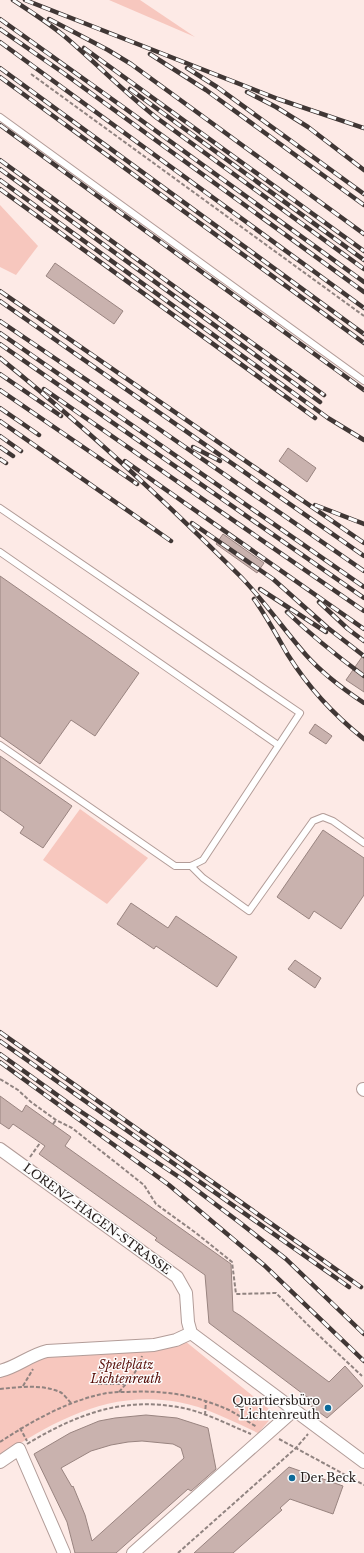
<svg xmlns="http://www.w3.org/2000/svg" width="364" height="1553" font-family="'Libre Baskerville',serif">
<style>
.green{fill:#f7c7be}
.building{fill:#c9b2ae;stroke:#998480;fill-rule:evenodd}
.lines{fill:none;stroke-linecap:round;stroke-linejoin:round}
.lane-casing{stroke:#b29c98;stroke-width:8}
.street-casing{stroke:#b29c98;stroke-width:14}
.path{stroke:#908380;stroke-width:2;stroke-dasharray:4 2;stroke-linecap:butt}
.lane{stroke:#fff;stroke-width:6}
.street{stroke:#fff;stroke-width:12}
.rail-casing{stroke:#403735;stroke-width:4.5}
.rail{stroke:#fcfcfc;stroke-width:3;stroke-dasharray:9;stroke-linecap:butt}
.poi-dot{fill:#0c6a99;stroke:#fcfcfc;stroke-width:1.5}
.labels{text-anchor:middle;stroke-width:3;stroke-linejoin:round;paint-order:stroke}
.street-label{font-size:12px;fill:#251d1b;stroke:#fcfcfc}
.park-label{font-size:12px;font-style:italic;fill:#570d07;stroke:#fcfcfc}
.poi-label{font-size:12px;fill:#251d1b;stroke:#fcfcfc;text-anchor:end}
</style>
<rect width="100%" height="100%" fill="#fdeae6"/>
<g class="green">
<path d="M109 0H140L195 37Z"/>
<path d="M0 205 38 246 16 275 0 267Z"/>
<path d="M80 809 148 858 107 904 43 860Z"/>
<path d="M185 1341 275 1414 258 1433C232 1421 206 1407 178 1402 109 1390 56 1420 0 1456V1374L35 1358Z"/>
</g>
<g class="building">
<path d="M55 263 123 311 114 324 46 276Z"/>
<path d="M288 448 316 468 307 482 279 461Z"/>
<path d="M223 534 264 563 257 573 216 544Z"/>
<path d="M0 576 139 673 95 736 71 720 40 764 0 736Z"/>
<path d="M364 654V692L346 680Z"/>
<path d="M315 724 332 736 326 744 309 733Z"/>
<path d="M0 756 72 806 43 848 20 833 24 827 0 810Z"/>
<path d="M323 830 364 858V895L341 929 314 911 309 919 277 897Z"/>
<path d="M131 903 168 928 176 916 237 957 217 987 156 946 154 949 117 924Z"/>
<path d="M295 960 321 978 315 988 288 969Z"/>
<path d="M0 1096 22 1112 26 1105 71 1137 65 1146 231 1264 233 1311 241 1316 329 1382 345 1366 363 1386 327 1418 308 1404 311 1400 209 1323 205 1275 155 1240 157 1238 39 1154 45 1146 13 1124 9 1129 0 1123Z"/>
<path d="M146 1415 177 1418 208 1428 216 1469 191 1491 188 1489 116 1553H75L67 1522 34 1454 70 1433 99 1421 115 1418ZM142 1441 173 1444 181 1448 184 1458 92 1541 85 1515 73 1486 72 1487 61 1468 91 1451 111 1445 128 1442Z"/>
<path d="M289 1467 343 1486 333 1514 290 1499 280 1508 282 1510 233 1553H194Z"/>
</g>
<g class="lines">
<defs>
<g id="lane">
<path d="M0 117 364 381"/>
<path d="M0 508 300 713 203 860 191 866H175L0 745"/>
<path d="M0 552 278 745"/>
<path d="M191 866 203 878 249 911 313 821 323 817 333 821 364 843"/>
</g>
<g id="street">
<path d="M363 1089 364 1090"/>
<path d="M0 1149 177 1277 186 1293 188 1322 191 1333 364 1462"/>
<path d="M0 1371C17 1367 30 1355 47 1351L154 1345 176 1340 191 1333"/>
<path d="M0 1462 19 1449 64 1553"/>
<path d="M133 1553 293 1411"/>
</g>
</defs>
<use href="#lane" class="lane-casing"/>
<use href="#street" class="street-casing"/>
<g class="path">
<path d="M31 74 364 316"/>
<path d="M0 1079 18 1090 31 1102 56 1120 72 1128 144 1185 156 1204 196 1233 232 1262 236 1294 276 1293 313 1330 362 1376"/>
<path d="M53 1124 56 1120"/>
<path d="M30 1157 40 1143"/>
<path d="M126 1384H96L93 1382V1376C105 1368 125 1357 140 1363"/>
<path d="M23 1386 33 1369"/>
<path d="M0 1389C19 1387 42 1384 60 1392 64 1394 68 1400 71 1403"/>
<path d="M119 1392C129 1380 138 1372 142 1356"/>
<path d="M205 1415 206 1401"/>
<path d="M20 1428 27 1441"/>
<path d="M279 1439 364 1485"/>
<path d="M0 1442C32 1421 69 1400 107 1393 114 1392 121 1392 128 1392 165 1390 195 1395 229 1410 239 1415 248 1422 257 1427"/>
<path d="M27 1444C77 1414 124 1396 183 1408 207 1413 229 1425 251 1434"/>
<path d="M178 1553 296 1448 308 1434"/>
</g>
<use href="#lane" class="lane"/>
<use href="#street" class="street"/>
<defs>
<g id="rail">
<path d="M13 0C30 11 47 22 63 35 95 62 124 92 157 118L364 269"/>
<path d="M25 0 278 99 364 128"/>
<path d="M0 19 123 107 364 282"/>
<path d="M49 19 108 50 131 64 364 234"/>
<path d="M0 29 62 72 364 292"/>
<path d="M0 42 364 308"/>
<path d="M84 48 364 251"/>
<path d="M150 54 206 90 364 205"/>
<path d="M0 68 364 334"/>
<path d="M187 68 217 87 364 194"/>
<path d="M0 77 364 343"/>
<path d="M130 89 364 260"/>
<path d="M247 92 276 107 308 127 364 170"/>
<path d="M0 125 364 390"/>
<path d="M0 160 324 395"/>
<path d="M0 169 320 402"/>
<path d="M0 180 328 418 364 440"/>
<path d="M0 189 315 418"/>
<path d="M0 291 364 543"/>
<path d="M0 301 364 556"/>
<path d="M0 321 159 429 364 571"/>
<path d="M0 333 364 587"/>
<path d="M0 344 364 598"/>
<path d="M0 358C85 427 165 501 242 578 265 602 284 630 306 655 323 674 343 689 364 703"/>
<path d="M0 374 61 416"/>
<path d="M44 389 364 611"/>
<path d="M0 390 137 484"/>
<path d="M0 408 39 435"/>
<path d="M0 421 171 541"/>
<path d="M0 436 21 451"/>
<path d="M0 447 13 456"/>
<path d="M193 447 220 461"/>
<path d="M0 459 6 463"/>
<path d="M125 461 364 629"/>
<path d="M315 505 364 524"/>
<path d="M192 523 273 579 328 628 364 656"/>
<path d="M260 589 326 632"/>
<path d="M254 599C267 617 277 636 288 655 308 687 334 715 364 739"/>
<path d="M319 602 348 629 364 641"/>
<path d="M287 612C311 635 337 656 364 676"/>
<path d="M0 1032 361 1287"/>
<path d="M0 1041 349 1287"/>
<path d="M0 1054 74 1107 182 1179 239 1222 286 1259 364 1334"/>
<path d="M0 1062 169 1185 265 1266 364 1361"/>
</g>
</defs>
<use href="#rail" class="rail-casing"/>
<use href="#rail" class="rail"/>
</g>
<g class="poi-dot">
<circle cx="328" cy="1408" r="4"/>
<circle cx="292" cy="1478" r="4"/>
</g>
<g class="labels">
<g class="street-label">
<text transform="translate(97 1219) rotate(36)" y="4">LORENZ-HAGEN-STRASSE</text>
</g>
<g class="park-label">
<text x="126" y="1369">Spielplatz<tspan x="126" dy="14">Lichtenreuth</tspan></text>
</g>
<g class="poi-label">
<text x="320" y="1405">Quartiersbüro<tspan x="320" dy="14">Lichtenreuth</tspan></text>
<text x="300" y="1482" text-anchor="start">Der Beck</text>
</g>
</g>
</svg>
